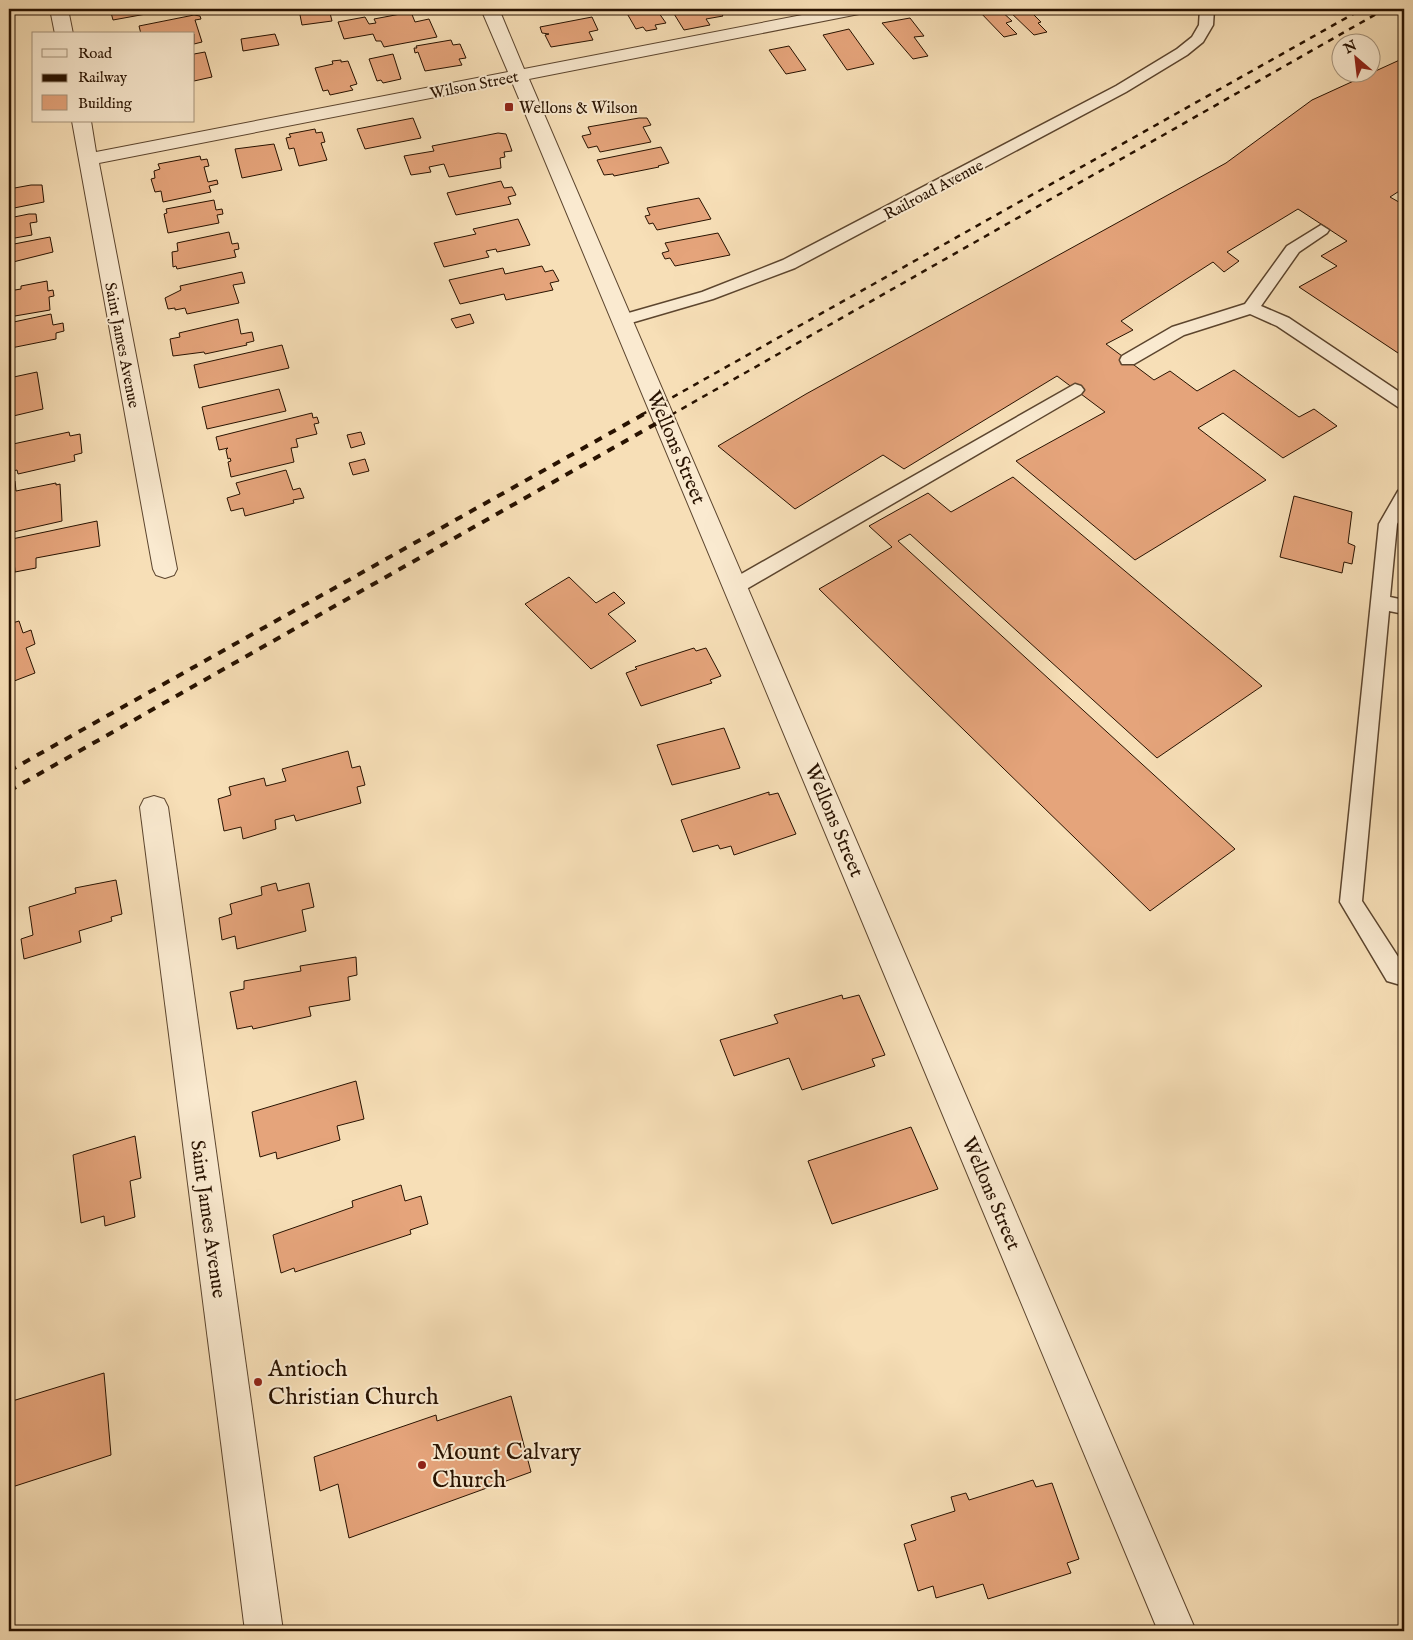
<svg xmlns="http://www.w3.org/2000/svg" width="1413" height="1640" font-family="'IM FELL English',serif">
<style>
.building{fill:#e5a47b;stroke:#281200}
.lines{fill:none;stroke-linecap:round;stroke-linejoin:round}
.lane-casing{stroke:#5c452e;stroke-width:3}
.street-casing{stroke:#5c452e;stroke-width:2}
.lane{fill:#faead0;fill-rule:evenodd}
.street{fill:#faead0;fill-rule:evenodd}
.rail-far1{stroke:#281200;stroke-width:2.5;stroke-dasharray:6 6;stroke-linecap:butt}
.rail{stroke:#281200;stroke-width:4;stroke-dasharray:8 8;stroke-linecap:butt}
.poi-dot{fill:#8f2418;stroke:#faead0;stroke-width:2}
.labels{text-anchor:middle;stroke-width:4;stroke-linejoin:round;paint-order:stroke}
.far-street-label{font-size:16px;fill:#281200;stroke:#faead0}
.far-poi-label{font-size:16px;fill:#281200;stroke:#faead0;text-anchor:start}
.street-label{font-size:20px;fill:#281200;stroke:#faead0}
.near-poi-label{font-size:24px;fill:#281200;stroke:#faead0;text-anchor:start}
</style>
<rect width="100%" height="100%" fill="#f7dfb7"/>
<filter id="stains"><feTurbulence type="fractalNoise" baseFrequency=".004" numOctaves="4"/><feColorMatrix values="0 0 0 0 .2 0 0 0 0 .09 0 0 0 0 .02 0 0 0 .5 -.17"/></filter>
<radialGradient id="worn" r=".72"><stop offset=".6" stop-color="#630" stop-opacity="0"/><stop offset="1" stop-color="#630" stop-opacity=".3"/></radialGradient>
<g class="building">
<path d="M110 9H166L168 13 158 14 157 12 113 20Z"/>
<path d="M311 9H329L332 21 302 25 299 10Z"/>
<path d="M633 9H656L666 23 655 25 657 29 646 31 643 27 636 29 625 10Z"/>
<path d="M671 9H718L723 16 706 19 710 25 684 30Z"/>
<path d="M977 9H999L1012 21 1006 23 1017 34 1004 37Z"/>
<path d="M1007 9H1028L1041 22 1038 23 1047 32 1034 35Z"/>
<path d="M411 12 415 22 429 19 437 37 384 47 381 41H376L373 34 344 39 338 22 365 17 369 24 376 23 374 19Z"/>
<path d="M194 15 200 16 201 19 195 20 202 42 194 44V34H141L139 26Z"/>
<path d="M592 17 598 30 589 32 593 40 551 47 545 35 549 34 542 33 540 27Z"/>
<path d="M910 18 924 36 914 37 928 56 913 59 882 23Z"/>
<path d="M849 29 874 64 847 70 823 35Z"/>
<path d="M275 34 279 45 243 51 241 39Z"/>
<path d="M451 40 453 45 460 44 466 58 459 59 462 65 425 71 418 52 415 53 414 48H417L416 46Z"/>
<path d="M789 46 806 70 786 74 769 50Z"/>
<path d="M205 52 212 77 194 81V54Z"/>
<path d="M393 54 401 79 383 83 381 80 377 81 369 59Z"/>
<path d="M1404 58V188L1390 197 1404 205V357L1299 287 1337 266 1321 256 1347 241 1298 209 1227 252 1239 261 1224 272 1213 262 1121 321 1133 330 1106 344 1154 380 1170 371 1197 391 1234 370 1299 417 1314 409 1337 426 1283 458 1223 413 1198 428 1266 480 1135 560 1016 461 1105 412 1057 376 904 469 883 455 795 509 718 446 806 394 1226 163 1312 100Z"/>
<path d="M341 60V62L348 61 357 84 350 86 353 90 330 95 328 90 323 91 315 68 333 64 332 61Z"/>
<path d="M9 63 14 97 9 98Z"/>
<path d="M413 118 421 138 365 149 357 129Z"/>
<path d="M639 118H647L651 125 643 127 651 142 600 152 597 146 588 148 582 136 591 134 588 127Z"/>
<path d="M315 129 316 133 322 132 325 142 321 143 327 160 299 166 294 148 289 149 286 138 291 137 289 134Z"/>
<path d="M498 133 506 134 512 151 504 152 505 157 500 158 501 168 449 177 444 164 429 167 431 172 411 175 404 156 434 151 432 146Z"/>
<path d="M274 144 282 170 242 178 235 149Z"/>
<path d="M661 147 669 163 658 166 659 167 614 176 613 174 604 175 597 160Z"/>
<path d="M200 156 201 160 207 159 209 166 204 167 208 182 217 180 218 184 209 186 211 192 163 202 161 191 155 192 151 179 155 178 154 171 160 169 158 164Z"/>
<path d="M501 181 504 188 512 187 516 195 508 197 511 204 456 215 447 193Z"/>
<path d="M31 185H42L44 202 9 209V189Z"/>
<path d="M699 198 711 219 657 230 653 223 649 224 645 216 650 215 647 208Z"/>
<path d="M214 200 216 210 222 209 223 214 217 215 219 223 168 233 164 214 167 213 166 209Z"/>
<path d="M29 214H36L37 222 30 223 32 235 9 239V218Z"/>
<path d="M518 219 530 245 497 252 496 249 486 251 489 257 444 267 434 243 476 234 473 229Z"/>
<path d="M229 232 232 244 238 243 239 249 234 250 236 257 177 269 176 266 173 267 172 252 178 251 177 243Z"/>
<path d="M718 233 730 255 675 266 670 258 665 259 662 253 669 251 665 243Z"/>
<path d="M50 237 53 252 9 263V245Z"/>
<path d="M542 266 545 272 553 270 559 281 550 283 553 290 506 300 504 294 460 304 449 280 503 268 505 274Z"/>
<path d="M242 272 245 283 233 285 239 303 187 314 185 308 175 310V308L168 309 165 298 181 290 180 286Z"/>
<path d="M47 281 48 291 53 290 54 296 49 297 50 310 9 317V291L21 289V286Z"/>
<path d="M51 314 53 325 63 323 64 331 56 333V339L11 348 12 353 9 354V323Z"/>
<path d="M470 314 474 323 456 328 451 319Z"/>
<path d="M238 319 241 334 252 332 254 341 246 343 247 345 205 354 204 352 173 356 170 339 180 337 179 333Z"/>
<path d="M282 345 289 368 199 388 194 365Z"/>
<path d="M37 372 43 409 9 417V378Z"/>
<path d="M279 389 286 411 207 429 202 407Z"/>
<path d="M312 413 313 418 317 417 319 423 314 424 317 434 296 439 298 447 291 448 294 462 231 477 228 462 231 461 230 458 228 459 226 450 228 448 219 450 216 437Z"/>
<path d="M69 432 70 436 80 434 82 453 74 455 75 461 18 474 17 470 9 472V449L13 448V444Z"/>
<path d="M361 432 365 444 351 448 347 435Z"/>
<path d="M365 459 369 471 353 475 349 463Z"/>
<path d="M286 470 293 490 300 488 304 498 293 500 294 503 245 516 243 508 231 511 227 498 240 494 236 483Z"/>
<path d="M1013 477 1262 686 1157 758 910 534 898 541 1235 849 1150 911 819 589 892 547 869 526 928 493 951 512Z"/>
<path d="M15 481 16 491 56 483V485L60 484 62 521 9 533V482Z"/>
<path d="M1294 496 1352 512 1348 543 1355 546 1352 564 1344 562 1342 573 1280 557Z"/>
<path d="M97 521 100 546 36 558V568L15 572 12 539Z"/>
<path d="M569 577 596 603 614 592 625 603 608 614 636 641 591 669 525 604Z"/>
<path d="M19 621 23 633 31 630 35 644 26 648 35 673 9 683V624Z"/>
<path d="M694 648 696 651 706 648 721 676 710 680 712 683 641 706 626 673 637 669 635 667Z"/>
<path d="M724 728 740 768 672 785 657 745Z"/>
<path d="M348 751 352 768 360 766 365 785 357 787 361 803 296 821 294 815 275 820 276 829 243 839 241 827 224 831 218 799 231 795 229 787 264 778 266 786 286 781 282 769Z"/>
<path d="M769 792V795L778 793 796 834 734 855 731 846 720 849 718 845 693 852 681 820Z"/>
<path d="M116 880 122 914 111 917 112 921 79 931 81 942 24 959 21 939 33 935 29 907 76 893 75 888Z"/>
<path d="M276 883 278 891 309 883 314 907 302 910 306 931 237 949 235 936 222 940 219 918 232 914 230 904 262 895 261 887Z"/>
<path d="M356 957 357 975 348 977 350 1000 309 1007 311 1016 253 1029 252 1026 237 1029 230 992 244 989V981L301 971 300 966Z"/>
<path d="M842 995 843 999 859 995 885 1055 872 1059 875 1066 802 1090 789 1058 734 1076 720 1040 778 1023 774 1015Z"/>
<path d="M356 1081 364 1119 337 1126 340 1140 277 1159 276 1152 260 1157 252 1112Z"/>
<path d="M911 1127 938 1189 832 1224 808 1161Z"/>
<path d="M135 1136 141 1178 130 1181 135 1217 105 1226 104 1216 81 1223 73 1155Z"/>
<path d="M401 1185 405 1201 421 1196 428 1224 410 1230 411 1234 295 1272 294 1268 281 1273 273 1235 353 1207 352 1201Z"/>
<path d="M104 1373 111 1455 9 1488V1402Z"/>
<path d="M511 1396 531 1472 349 1538 338 1484 320 1491 314 1457 436 1415 437 1421Z"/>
<path d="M1033 1480 1036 1487 1052 1483 1079 1559 1067 1563 1071 1573 988 1599 983 1584 936 1598 933 1586 918 1591 904 1544 916 1540 911 1525 955 1511 951 1497 966 1493 969 1500Z"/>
</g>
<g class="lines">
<defs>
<g id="lane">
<path d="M1200 9H1214L1213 25 1203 42 1187 55 1126 92 795 268 713 299 624 325 618 324 616 320 618 316 702 292 783 260 1116 86 1177 49 1192 37 1199 25Z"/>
<path d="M1321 225 1329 230 1327 233 1299 252 1261 306 1289 318 1404 395V409L1398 407 1277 326 1250 314 1184 335 1134 364H1122L1120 360 1122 356 1172 327 1245 304 1287 246Z"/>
<path d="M1075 384 1081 386 1084 390 1081 394 743 591 736 593 729 591 726 586 729 581Z"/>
<path d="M1404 489V512L1397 524 1390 597 1404 600V614L1389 611 1362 901 1404 966V986L1387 981 1340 902 1379 524 1398 491Z"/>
</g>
<g id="street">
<path d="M50 9H68L73 34H55Z"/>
<path d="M481 9H499L524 69 833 9H868L865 13 859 14 529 79 1196 1631H1158L512 82 99 163 177 569 174 575 165 578 156 575 153 569 72 121H91L96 152 508 72Z"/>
<path d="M154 796 164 799 168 807 283 1631H245L140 807 144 799Z"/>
</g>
</defs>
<use href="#lane" class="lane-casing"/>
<use href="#street" class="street-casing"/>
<use href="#lane" class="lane"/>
<use href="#street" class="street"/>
<g class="rail-far1">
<path d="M641 415 1362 9"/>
<path d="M671 415 1385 9"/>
</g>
<g class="rail">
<path d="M9 771 644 414"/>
<path d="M9 791 673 414"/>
</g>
</g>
<g class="poi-dot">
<rect x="504" y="102" width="10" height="10" rx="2.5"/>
<circle cx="258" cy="1382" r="5"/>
<circle cx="422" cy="1465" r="5"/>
</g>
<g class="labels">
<g class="far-street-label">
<text transform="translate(474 84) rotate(-11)" y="6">Wilson Street</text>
<text transform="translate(933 189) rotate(-28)" y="6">Railroad Avenue</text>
<text transform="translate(123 345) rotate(79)" y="6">Saint James Avenue</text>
</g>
<g class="far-poi-label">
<text x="519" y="113">Wellons &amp; Wilson</text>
</g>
<g class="street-label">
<text transform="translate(677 447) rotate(67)" y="7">Wellons Street</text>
<text transform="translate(835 820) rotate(67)" y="7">Wellons Street</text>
<text transform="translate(992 1193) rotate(67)" y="7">Wellons Street</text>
<text transform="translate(209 1219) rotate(82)" y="7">Saint James Avenue</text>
</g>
<g class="near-poi-label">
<text x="268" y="1376">Antioch<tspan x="268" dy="28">Christian Church</tspan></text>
<text x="432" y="1459">Mount Calvary<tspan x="432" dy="28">Church</tspan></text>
</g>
</g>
<rect width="1413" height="1640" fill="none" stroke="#f7dfb7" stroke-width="30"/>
<rect x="10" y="10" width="1393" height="1620" fill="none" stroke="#281200" stroke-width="2.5"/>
<rect x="15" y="15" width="1383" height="1610" fill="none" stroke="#281200"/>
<rect x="32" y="32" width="162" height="90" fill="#faead0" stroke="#a6947d"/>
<rect x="42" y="49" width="25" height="8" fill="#faead0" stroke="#a6947d"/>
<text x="78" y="58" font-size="15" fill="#281200">Road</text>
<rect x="42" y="74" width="25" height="8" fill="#281200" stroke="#a6947d"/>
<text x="78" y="82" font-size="15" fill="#281200">Railway</text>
<rect x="42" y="95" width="25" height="15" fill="#e5a47b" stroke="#a6947d"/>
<text x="78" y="108" font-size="15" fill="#281200">Building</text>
<g transform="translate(1356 58) rotate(332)"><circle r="24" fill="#faead0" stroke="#a6947d"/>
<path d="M0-4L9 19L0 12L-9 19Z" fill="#8f2418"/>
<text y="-8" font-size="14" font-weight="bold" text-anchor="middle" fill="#281200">N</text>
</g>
<rect width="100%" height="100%" filter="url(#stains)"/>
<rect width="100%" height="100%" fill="url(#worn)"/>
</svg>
